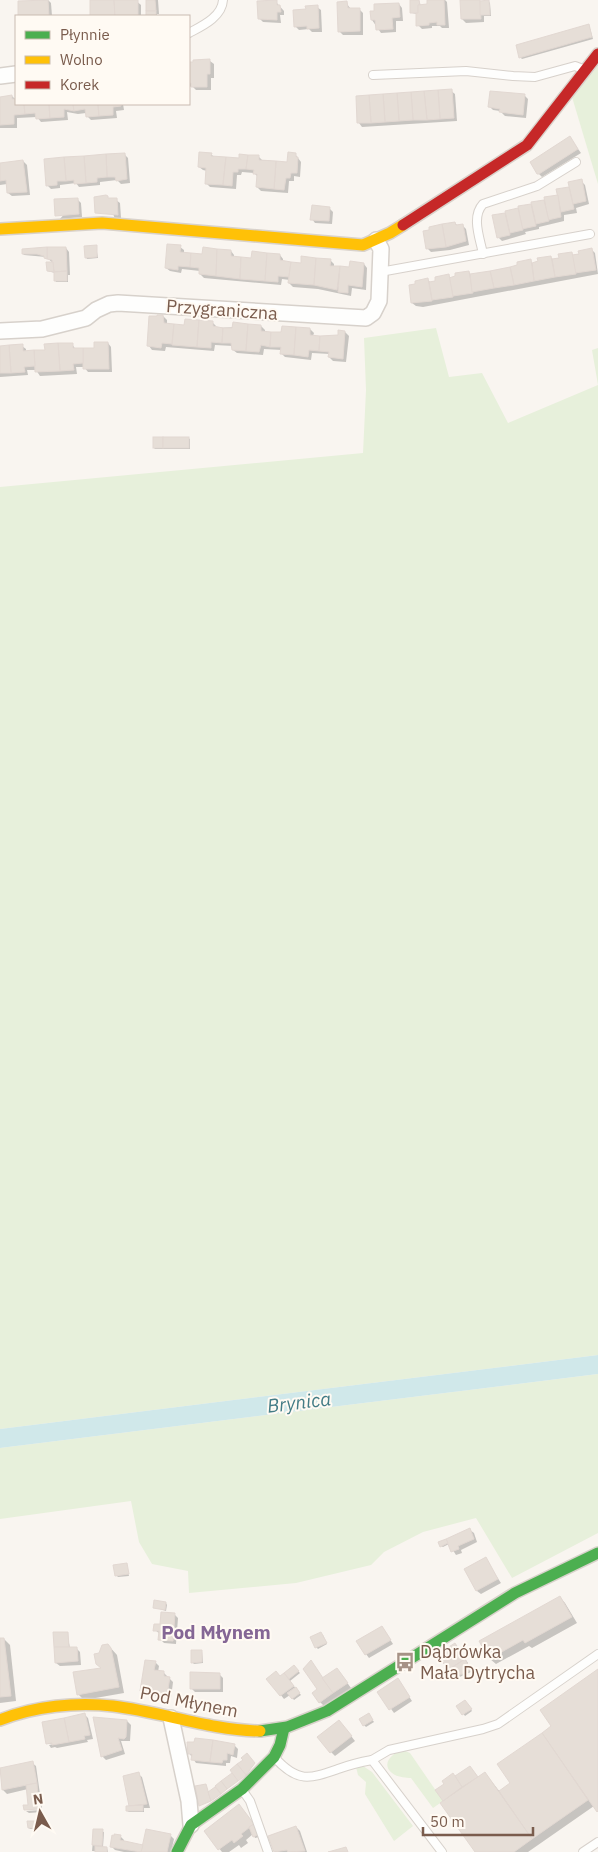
<svg xmlns="http://www.w3.org/2000/svg" width="598" height="1852" font-family="'IBM Plex Sans',sans-serif">
<style>
.green{fill:#e7f0db}
.water{fill:#d0e8ea}
.shadow{fill:#0003}
.building{fill:#e6ded7;stroke:#e2d8d2}
.lines{fill:none;stroke-linecap:round;stroke-linejoin:round}
.lane-casing{stroke:#d7d1cb;stroke-width:10}
.street-casing{stroke:#d7d1cb;stroke-width:18}
.fast-casing{stroke:#d9d2cb;stroke-width:14}
.slow-casing{stroke:#d9d2cb;stroke-width:14}
.jam-casing{stroke:#d9d2cb;stroke-width:14}
.lane{stroke:#fefefd;stroke-width:8}
.street{stroke:#fefefd;stroke-width:15}
.fast{stroke:#4caf50;stroke-width:11}
.slow{stroke:#ffc107;stroke-width:11}
.jam{stroke:#c62828;stroke-width:11}
.labels{text-anchor:middle;stroke-width:4;stroke-linejoin:round;paint-order:stroke}
.street-label{font-size:18px;fill:#7a5c4d;stroke:#fffaf3}
.poi-label{font-size:18px;fill:#7a5c4d;stroke:#fffaf3;text-anchor:start}
.water-label{font-size:19px;font-style:italic;fill:#437c86;stroke:#fffaf3}
.neighbourhood-label{font-size:19px;font-weight:bold;fill:#846695;stroke:#fffaf3}
</style>
<rect width="100%" height="100%" fill="#f9f5f0"/>
<g class="green">
<path d="M598 66V184L572 97Z"/>
<path d="M436 328 449 377 482 373 508 423 598 385 592 350 598 348V1355L0 1429V487L363 453 366 390 364 338Z"/>
<path d="M598 1374V1533L512 1578 476 1518 423 1532 384 1552 371 1565 296 1583 189 1593 188 1571 152 1564 139 1542 131 1501 0 1519V1448Z"/>
<path d="M403 1750 410 1753 443 1801 433 1808 411 1778C406 1778 399 1777 395 1775 379 1766 391 1753 403 1750Z"/>
<path d="M363 1766 372 1772 413 1826 394 1841 365 1794 366 1782 358 1775 356 1767Z"/>
</g>
<path class="water" d="M598 1355V1374L0 1448V1429Z"/>
<g class="shadow">
<path d="M48 0 51 3 52 16H19V2Z"/>
<path d="M98 0H135L141 5V16H92L91 1Z"/>
<path d="M147 0H158L159 14H157V16H148Z"/>
<path d="M428 0H445L447 2 449 28H442L440 26H432V28L422 29 418 25 417 14 412 13 419 1 421 6H428Z"/>
<path d="M462 0 489 2 490 3 491 16H484V22L466 23 462 19Z"/>
<path d="M276 2 284 11V15H280L281 23 263 22 259 18Z"/>
<path d="M346 3 351 9H359L363 13V35H343L339 31Z"/>
<path d="M399 4 402 8 403 21H396V32L381 33 372 20Z"/>
<path d="M317 7 321 10 322 32H312L309 29 299 30 295 26 307 10Z"/>
<path d="M589 25 593 39 522 59 520 57Z"/>
<path d="M210 61 214 64V78H211V90H196L192 86 189 87V63Z"/>
<path d="M451 91 455 94 457 121 362 127 359 123Z"/>
<path d="M12 96 16 100V104H123L124 110 116 111 117 118 91 120 87 116 86 113 78 114 67 112 68 120 41 122 37 117 17 118V128H0V97Z"/>
<path d="M525 96 528 99 526 118 505 116 500 111 493 110 489 106Z"/>
<path d="M570 138 581 153 542 177 538 173Z"/>
<path d="M124 154 128 158 130 183 121 184 117 180 100 182V185L79 187 76 183 60 185V188L51 189 47 185 45 160Z"/>
<path d="M211 154 215 158 240 159 258 156 262 160 288 163 295 154 301 162 300 177 294 176V181H289L288 193 261 191 257 187 258 177 254 173 242 172 241 175H237L236 189 210 187 206 183 207 171 203 170 199 167Z"/>
<path d="M23 161 27 165 30 195 12 196 8 193 7 184 0 185V164Z"/>
<path d="M581 181 585 185 589 204 576 208 577 213 564 215V221L539 227V229L525 232 526 234 502 241 498 237 494 216 507 214 506 212 519 209 520 207 532 205V203L545 201 559 196 558 190 571 188Z"/>
<path d="M107 197 110 200H116L120 203 121 218 115 219Z"/>
<path d="M77 199 81 203 82 217 60 219Z"/>
<path d="M329 208 333 212 332 224 315 223 312 219Z"/>
<path d="M455 223 458 226 462 225 466 229 469 245 450 250 431 252 427 248Z"/>
<path d="M96 246 98 258 87 259 86 257Z"/>
<path d="M180 247 184 250V254L203 255 231 251 234 255V258L252 260 280 255 283 259V262L302 264 330 260 334 264V268H350L364 264 367 268 366 290 352 288 351 296 318 289 293 287 289 283 290 280 282 279 281 285 204 278 200 274V271L182 269 181 273 170 271 166 268Z"/>
<path d="M66 248 69 252 70 275H68V282H56L55 280V273L48 271 53 263 46 257 24 255 23 254Z"/>
<path d="M591 249 595 253 598 274 423 307 416 306 412 303 428 280 431 283 448 276 451 279 469 272 471 275 518 266 530 261 533 264 550 257 554 260 571 253 574 256Z"/>
<path d="M163 316 167 320V325L185 326 212 322 216 326V328L261 326 265 330V332L271 333 310 329 314 333 313 336 339 337 345 332 349 336 346 362 333 361 329 357 330 354 312 353 311 360 285 357 282 354V350L264 349 263 355 237 353 233 350V346L215 345 214 351 166 347 165 351 152 350 149 346Z"/>
<path d="M108 343 111 347 112 372H88L84 367H76L77 374 40 376 36 370H27L28 375 0 377V347L22 346 26 349V352L46 351 72 344 76 350 96 349Z"/>
<path d="M188 438 190 439V449H155L154 448Z"/>
<path d="M470 1530 474 1533 477 1542 461 1550 462 1553 456 1555 449 1544 443 1547 441 1546Z"/>
<path d="M485 1559 501 1583 481 1594 477 1591 466 1570Z"/>
<path d="M126 1565 129 1576 118 1577 116 1575Z"/>
<path d="M560 1597 565 1603 577 1623 532 1648 529 1646 496 1664 490 1659 480 1642Z"/>
<path d="M166 1603 167 1605 166 1611 154 1607Z"/>
<path d="M175 1615 178 1618 176 1644 164 1643 160 1639V1634L155 1630Z"/>
<path d="M382 1627 393 1644 369 1658 366 1654Z"/>
<path d="M67 1633 70 1648H76L80 1652 81 1665 60 1666 56 1663Z"/>
<path d="M323 1635 327 1644 318 1649 316 1647Z"/>
<path d="M4 1639 10 1645 16 1701 0 1703V1640Z"/>
<path d="M455 1644 468 1663 467 1664 471 1672 455 1679 439 1657Z"/>
<path d="M108 1645 117 1655 124 1693 84 1700 78 1694 102 1669 100 1654Z"/>
<path d="M202 1651 203 1663 194 1664 192 1662Z"/>
<path d="M155 1662 159 1666 158 1672 164 1673 173 1682 171 1698 145 1694 141 1690Z"/>
<path d="M311 1662 323 1679 340 1673 351 1688 324 1706 320 1702Z"/>
<path d="M294 1667 300 1673 290 1681 301 1695 294 1700 290 1695 284 1699 268 1679 280 1677 288 1678Z"/>
<path d="M598 1671V1811L594 1806 528 1852H476L437 1790 470 1768 479 1778 485 1773 500 1792 512 1783 499 1764 553 1726Z"/>
<path d="M219 1674 223 1678V1692H195L191 1688Z"/>
<path d="M398 1680 412 1701 394 1713 379 1692Z"/>
<path d="M466 1703 472 1711 465 1716 458 1706Z"/>
<path d="M85 1715 88 1718 93 1739 87 1740 88 1742 57 1748 55 1747 51 1748 49 1745 58 1743 48 1744 43 1723Z"/>
<path d="M370 1716 374 1722 366 1727 364 1725Z"/>
<path d="M127 1721 131 1725 130 1741H121L125 1754 106 1760 102 1756Z"/>
<path d="M343 1726 355 1741 335 1756 331 1752Z"/>
<path d="M195 1743 234 1745 238 1749 237 1758 231 1756 230 1763H226V1766L196 1763 189 1753Z"/>
<path d="M32 1763 36 1766 42 1808H31L29 1806 28 1789 7 1794 3 1790 0 1769Z"/>
<path d="M138 1774 142 1777 150 1808H144V1812H129L127 1811 130 1807Z"/>
<path d="M42 1810V1812L29 1813 26 1811Z"/>
<path d="M244 1812 259 1830 257 1832 259 1837 255 1838 253 1834 246 1840 248 1843 241 1848 239 1845 229 1852H222L205 1831Z"/>
<path d="M37 1822 39 1829H30L29 1828Z"/>
<path d="M296 1827 300 1831 307 1852H275L269 1836Z"/>
<path d="M94 1830 104 1832 103 1847 107 1848 108 1852 92 1851Z"/>
<path d="M170 1835 174 1839 171 1852H124L115 1850 111 1846 120 1836 124 1840V1842L144 1847Z"/>
</g>
<g class="building">
<path d="M48 0 49 16H18V1Z"/>
<path d="M90 0H114L115 16H90Z"/>
<path d="M114 0H138V16H115Z"/>
<path d="M146 0H155L156 11H146Z"/>
<path d="M277 0V5H280L281 12H277V20L258 19 257 1Z"/>
<path d="M410 0H419L420 5H418V13H410Z"/>
<path d="M427 0H444L445 25H437V22L429 23V25L416 26V13H418V5L427 4Z"/>
<path d="M460 0H480L481 19H461Z"/>
<path d="M489 0 490 15H480V1Z"/>
<path d="M347 1 348 8H360V31L338 32 337 2Z"/>
<path d="M399 3 400 17 392 18 393 29 376 30 375 20H371L370 11H374V4Z"/>
<path d="M318 5 319 28 307 29V26L294 27 293 10 306 9 305 6Z"/>
<rect x="146" y="11" width="10" height="5"/>
<path d="M589 24 592 37 519 58 516 45Z"/>
<path d="M210 59V74H207V87H191V83H189V62H193V60Z"/>
<path d="M452 89 454 118 440 119 438 90Z"/>
<path d="M438 90 440 119 427 120 424 91Z"/>
<path d="M424 91 427 120H413L411 92Z"/>
<path d="M490 91 525 94 523 115 499 112 500 109 488 107Z"/>
<path d="M411 92 413 120 399 121 397 93Z"/>
<path d="M397 93 399 121 385 122 383 94Z"/>
<path d="M383 94 385 122 371 123 369 95Z"/>
<path d="M12 95V99H16V104H24L25 114 14 115V124L0 125V97Z"/>
<path d="M369 95 371 123H357L356 96Z"/>
<path d="M24 104H49L50 118 36 119 35 113 25 114Z"/>
<path d="M49 104H73L74 111 64 109V117L50 118Z"/>
<path d="M73 104H98L99 116 86 117 85 109 74 111Z"/>
<path d="M98 104H121V106L113 107V115L99 116Z"/>
<path d="M570 136 578 149 539 174H537L530 162Z"/>
<path d="M199 152 212 153 211 156 226 157 223 185 205 184 206 168 198 167Z"/>
<path d="M288 152 296 153V157H298L297 173H291L290 178H286L284 190 274 189 276 161 287 162Z"/>
<path d="M125 153 127 179 116 181 115 177H107L106 154Z"/>
<path d="M106 154 107 177 97 178V182L86 183 84 156Z"/>
<path d="M239 154 248 155 246 169H238V172H233L232 186 223 185 226 157 239 158Z"/>
<path d="M248 155H259V160L276 161 274 189 256 187 257 174H253L254 170 246 169Z"/>
<path d="M84 156 86 183 74 184V180L66 181 64 157Z"/>
<path d="M64 157 66 181H57V185L46 186 44 159Z"/>
<path d="M23 160 27 192 7 193 6 180 0 181V163Z"/>
<path d="M582 179 586 201 573 204 568 182Z"/>
<path d="M569 187 574 209 561 212 556 189Z"/>
<path d="M106 195 108 196V198H117L118 215 95 213 94 197Z"/>
<path d="M558 195 561 217 548 220 544 197Z"/>
<path d="M78 198 79 214 55 216 54 199Z"/>
<path d="M544 200 549 221 536 224 531 202Z"/>
<path d="M531 204 536 226 522 229 518 206Z"/>
<path d="M312 205 330 207 329 221 310 220Z"/>
<path d="M518 208 523 230 510 233 505 211Z"/>
<path d="M505 213 510 235 497 238 492 215Z"/>
<path d="M455 222 456 225 463 224 466 241 446 247 442 224Z"/>
<path d="M442 224 446 247 426 249 423 231 429 230V227Z"/>
<path d="M167 244 181 245 180 252 191 253 190 267 178 266V270L165 268Z"/>
<path d="M97 245V257L85 258 84 246Z"/>
<path d="M47 247H66L67 271 54 272 52 260 47 259Z"/>
<path d="M47 247V259L44 258V256L37 254H22V249Z"/>
<path d="M203 247 217 249 216 276 199 274V268L190 267 191 253 202 254Z"/>
<path d="M592 248 596 270 575 273 572 255 579 254 578 251Z"/>
<path d="M217 249 231 250V256L241 257 240 279 216 276Z"/>
<path d="M252 251 267 253 265 281 240 279 241 257 251 258Z"/>
<path d="M572 252 576 274 555 277 552 259 559 258 558 254Z"/>
<path d="M267 253 280 254V260L291 262 289 277 278 276V282L265 281Z"/>
<path d="M301 256 316 258 314 285 288 283 291 262 301 263Z"/>
<path d="M551 256 555 277 534 281 532 263 538 261 537 258Z"/>
<path d="M316 258 331 259 330 266H340L337 290 314 285Z"/>
<path d="M531 259 534 281 514 285 510 267 517 265V262Z"/>
<path d="M350 261 364 263 362 287 348 285V293L338 292 340 266 349 267Z"/>
<path d="M46 262H53L54 272 47 271Z"/>
<path d="M510 267 514 285 494 288 490 271Z"/>
<path d="M67 271V281H54V272Z"/>
<path d="M469 271 473 293 453 296 449 278 455 276V273Z"/>
<path d="M490 271 494 288 472 292 470 274Z"/>
<path d="M449 274 453 297 432 300 429 282 435 281V277Z"/>
<path d="M428 278 432 301 411 303 409 285 415 284V281Z"/>
<path d="M157 315H163L164 323 174 324 172 344 162 343 161 348 147 346 149 316H157Z"/>
<path d="M185 319 199 320 197 347 172 345 174 324 184 325Z"/>
<path d="M199 320 213 321V326L223 328 222 343 211 342V348L197 347Z"/>
<path d="M233 322 248 324 246 351 232 350 231 343H222L223 328H232Z"/>
<path d="M248 324 261 325V331L271 332 270 347 261 345 259 352 246 351Z"/>
<path d="M282 326 296 327 294 355 280 354 281 347H270L271 332H281Z"/>
<path d="M296 327 310 328V335L320 336 319 351 309 350 308 357 294 355Z"/>
<path d="M338 330 345 331 343 359 328 357 329 352 319 351 320 336 338 335Z"/>
<path d="M94 342H108L109 369H83V348H94Z"/>
<path d="M58 343H73V348H83V363L73 364 74 370 60 371Z"/>
<path d="M58 343 60 371 35 372 34 350H45L44 344Z"/>
<path d="M23 344V351L34 350 35 366 24 367 25 372 11 373 9 345Z"/>
<path d="M9 345 11 373H0V346Z"/>
<rect x="153" y="437" width="10" height="11"/>
<rect x="163" y="437" width="26" height="11"/>
<path d="M470 1528 474 1539 458 1546 459 1549 451 1552 446 1539Z"/>
<path d="M446 1539 448 1543 440 1547 438 1542Z"/>
<path d="M486 1557 498 1579 476 1591 464 1569Z"/>
<path d="M127 1563 129 1574 115 1576 113 1565Z"/>
<path d="M560 1596 572 1617 525 1643 523 1640 489 1659 479 1641Z"/>
<path d="M154 1600 166 1602 165 1610 153 1608Z"/>
<path d="M161 1612 175 1613 173 1641 158 1640 159 1631H153L154 1624H160Z"/>
<path d="M382 1626 391 1640 365 1655 356 1641Z"/>
<path d="M53 1632H68L69 1647H54Z"/>
<path d="M321 1632 327 1643 315 1648 310 1637Z"/>
<path d="M0 1638H4L11 1696 0 1697Z"/>
<path d="M455 1643 465 1659 448 1670 441 1659 439 1660 437 1657 439 1655 438 1654Z"/>
<path d="M108 1644 111 1648 119 1687 77 1695 73 1672 101 1668 96 1664 94 1654 99 1653 102 1645Z"/>
<path d="M54 1647H77L78 1661 55 1663Z"/>
<path d="M191 1650H202V1662L191 1663Z"/>
<path d="M465 1659 471 1670 453 1678 448 1670Z"/>
<path d="M145 1660 156 1661 154 1670 164 1671V1676L170 1677 167 1695 140 1691Z"/>
<path d="M311 1660 333 1693 319 1703 312 1693 317 1689 303 1669Z"/>
<path d="M294 1665 299 1671 289 1679 284 1673Z"/>
<path d="M337 1668 348 1683 333 1693 322 1678Z"/>
<path d="M598 1669V1811L597 1812 542 1733 551 1726 540 1710Z"/>
<path d="M276 1671 280 1676 284 1673 294 1686 280 1696 266 1679Z"/>
<path d="M190 1672 220 1673V1689H190Z"/>
<path d="M398 1678 410 1697 389 1710 377 1692Z"/>
<path d="M296 1687 300 1693 292 1699 287 1693Z"/>
<path d="M465 1700 472 1709 462 1715 456 1706Z"/>
<path d="M85 1713 90 1735 84 1736 85 1739 69 1742 64 1718Z"/>
<path d="M369 1713 373 1720 363 1726 359 1719Z"/>
<path d="M93 1717 127 1720 126 1737 124 1739 118 1738 122 1750 101 1757Z"/>
<path d="M64 1718 69 1742 52 1745V1743L46 1744 42 1722Z"/>
<path d="M339 1720 352 1736 330 1753 317 1737Z"/>
<path d="M542 1733 588 1800 532 1839 499 1791 510 1783 497 1764Z"/>
<path d="M195 1738 213 1740 210 1762 191 1760 192 1754H188L187 1742H194Z"/>
<path d="M213 1740 235 1744 233 1755 227 1753V1760H223L222 1763 210 1762Z"/>
<path d="M247 1753 255 1763 246 1775 237 1764 243 1760 241 1758Z"/>
<path d="M33 1761 37 1783 2 1790 0 1768Z"/>
<path d="M237 1764 246 1775 238 1781 230 1770Z"/>
<path d="M470 1766 478 1777 462 1787 455 1776Z"/>
<path d="M139 1772 147 1804 129 1806 123 1776Z"/>
<path d="M485 1772 532 1839 514 1852H475L440 1803Z"/>
<path d="M232 1773 238 1781 227 1789 221 1781Z"/>
<path d="M453 1773 462 1787 443 1801 435 1790 444 1784 442 1781Z"/>
<path d="M221 1781 227 1789 221 1794 215 1786Z"/>
<path d="M37 1783 39 1809 24 1810 23 1805H28L26 1785Z"/>
<path d="M206 1784 211 1801 199 1806 195 1786Z"/>
<path d="M215 1787 221 1794 211 1801 208 1792Z"/>
<path d="M239 1804 254 1824 241 1834 243 1836 234 1843 232 1840 218 1850 204 1831Z"/>
<path d="M143 1805V1811H126V1806Z"/>
<path d="M27 1821H38V1828H28Z"/>
<path d="M254 1824 258 1835 253 1837 249 1827Z"/>
<path d="M296 1826 305 1851 288 1852 287 1850 274 1852 268 1836Z"/>
<path d="M93 1829H103L102 1846 92 1845Z"/>
<path d="M146 1829 171 1834 167 1852H141Z"/>
<path d="M114 1834 121 1835 120 1840 143 1845 141 1852 110 1847 112 1835 114 1836Z"/>
<path d="M95 1846 107 1847V1852H95Z"/>
<path d="M346 1847 348 1852H328Z"/>
</g>
<g class="lines">
<defs>
<g id="lane">
<path d="M189 33C202 26 222 17 223 0"/>
<path d="M373 75 466 71 513 76 535 77 575 66 583 69"/>
<path d="M483 254C480 238 471 217 483 204L537 186 576 162"/>
<path d="M380 272 590 234"/>
<path d="M275 1758C298 1783 309 1779 338 1769 349 1765 361 1762 372 1760L442 1852"/>
<path d="M372 1760 389 1750 483 1729 498 1724 598 1654"/>
<path d="M243 1791 250 1801 268 1852"/>
<path d="M583 1852 598 1842"/>
</g>
<g id="street">
<path d="M0 76 16 74"/>
<path d="M0 331 42 329 86 318 96 310 109 304 118 303 366 318 373 313 379 301 381 249 376 240"/>
<path d="M171 1718 189 1801 191 1825"/>
</g>
<g id="fast">
<path d="M260 1731 287 1727 327 1711 515 1593 598 1553"/>
<path d="M177 1852 191 1825 242 1789 274 1757 280 1745 284 1728"/>
</g>
<g id="slow">
<path d="M0 229 102 223 363 245 390 233 403 225"/>
<path d="M0 1720C35 1706 76 1702 113 1706 163 1712 209 1730 260 1731"/>
</g>
<path id="jam" d="M403 225 527 145 598 54"/>
</defs>
<use href="#lane" class="lane-casing"/>
<use href="#street" class="street-casing"/>
<use href="#fast" class="fast-casing"/>
<use href="#slow" class="slow-casing"/>
<use href="#jam" class="jam-casing"/>
<use href="#lane" class="lane"/>
<use href="#street" class="street"/>
<use href="#fast" class="fast"/>
<use href="#slow" class="slow"/>
<use href="#jam" class="jam"/>
</g>
<defs>
<symbol id="bus-bare" viewBox="-9 -9 18 18"><path d="M-5-6H5V4H4V6H2V4H-2V6H-4V4H-5ZM-3.5-4V0h7V-4ZM-3.5 1.2v1.5H-2V1.2ZM2 1.2v1.5H3.5V1.2Z" fill="#a69286" stroke="#fffaf3" stroke-width="2.5" paint-order="stroke"/></symbol>
</defs>
<g fill-rule="evenodd">
<use href="#bus-bare" x="391" y="1648" width="28" height="28"/>
</g>
<g class="labels">
<g class="street-label">
<text transform="translate(222 310) rotate(4)" y="6">Przygraniczna</text>
<text transform="translate(189 1702) rotate(11)" y="6">Pod Młynem</text>
</g>
<g class="poi-label">
<text x="420" y="1658">Dąbrówka<tspan x="420" dy="21">Mała Dytrycha</tspan></text>
</g>
<g class="water-label">
<text transform="translate(299 1402) rotate(-7)" y="7">Brynica</text>
</g>
<g class="neighbourhood-label">
<text x="216" y="1639">Pod Młynem</text>
</g>
</g>
<rect x="15" y="15" width="175" height="90" fill="#fffaf3" stroke="#cabbb1"/>
<rect x="25" y="31" width="25" height="8" fill="#4caf50" stroke="#cabbb1"/>
<text x="60" y="40" font-size="15" fill="#7a5c4d">Płynnie</text>
<rect x="25" y="56" width="25" height="8" fill="#ffc107" stroke="#cabbb1"/>
<text x="60" y="65" font-size="15" fill="#7a5c4d">Wolno</text>
<rect x="25" y="81" width="25" height="8" fill="#c62828" stroke="#cabbb1"/>
<text x="60" y="90" font-size="15" fill="#7a5c4d">Korek</text>
<g transform="translate(40 1812) rotate(352)" stroke="#fffaf3" stroke-width="4" paint-order="stroke">
<path d="M0-4L9 19L0 12L-9 19Z" fill="#7a5c4d"/>
<text y="-8" font-size="14" font-weight="bold" text-anchor="middle" fill="#7a5c4d">N</text>
</g>
<path d="M423 1827v8h110v-8" fill="none" stroke="#7a5c4d" stroke-width="2.5"/>
<text x="430" y="1827" font-size="15" fill="#7a5c4d" stroke="#fffaf3" stroke-width="4" paint-order="stroke">50 m</text>
</svg>
